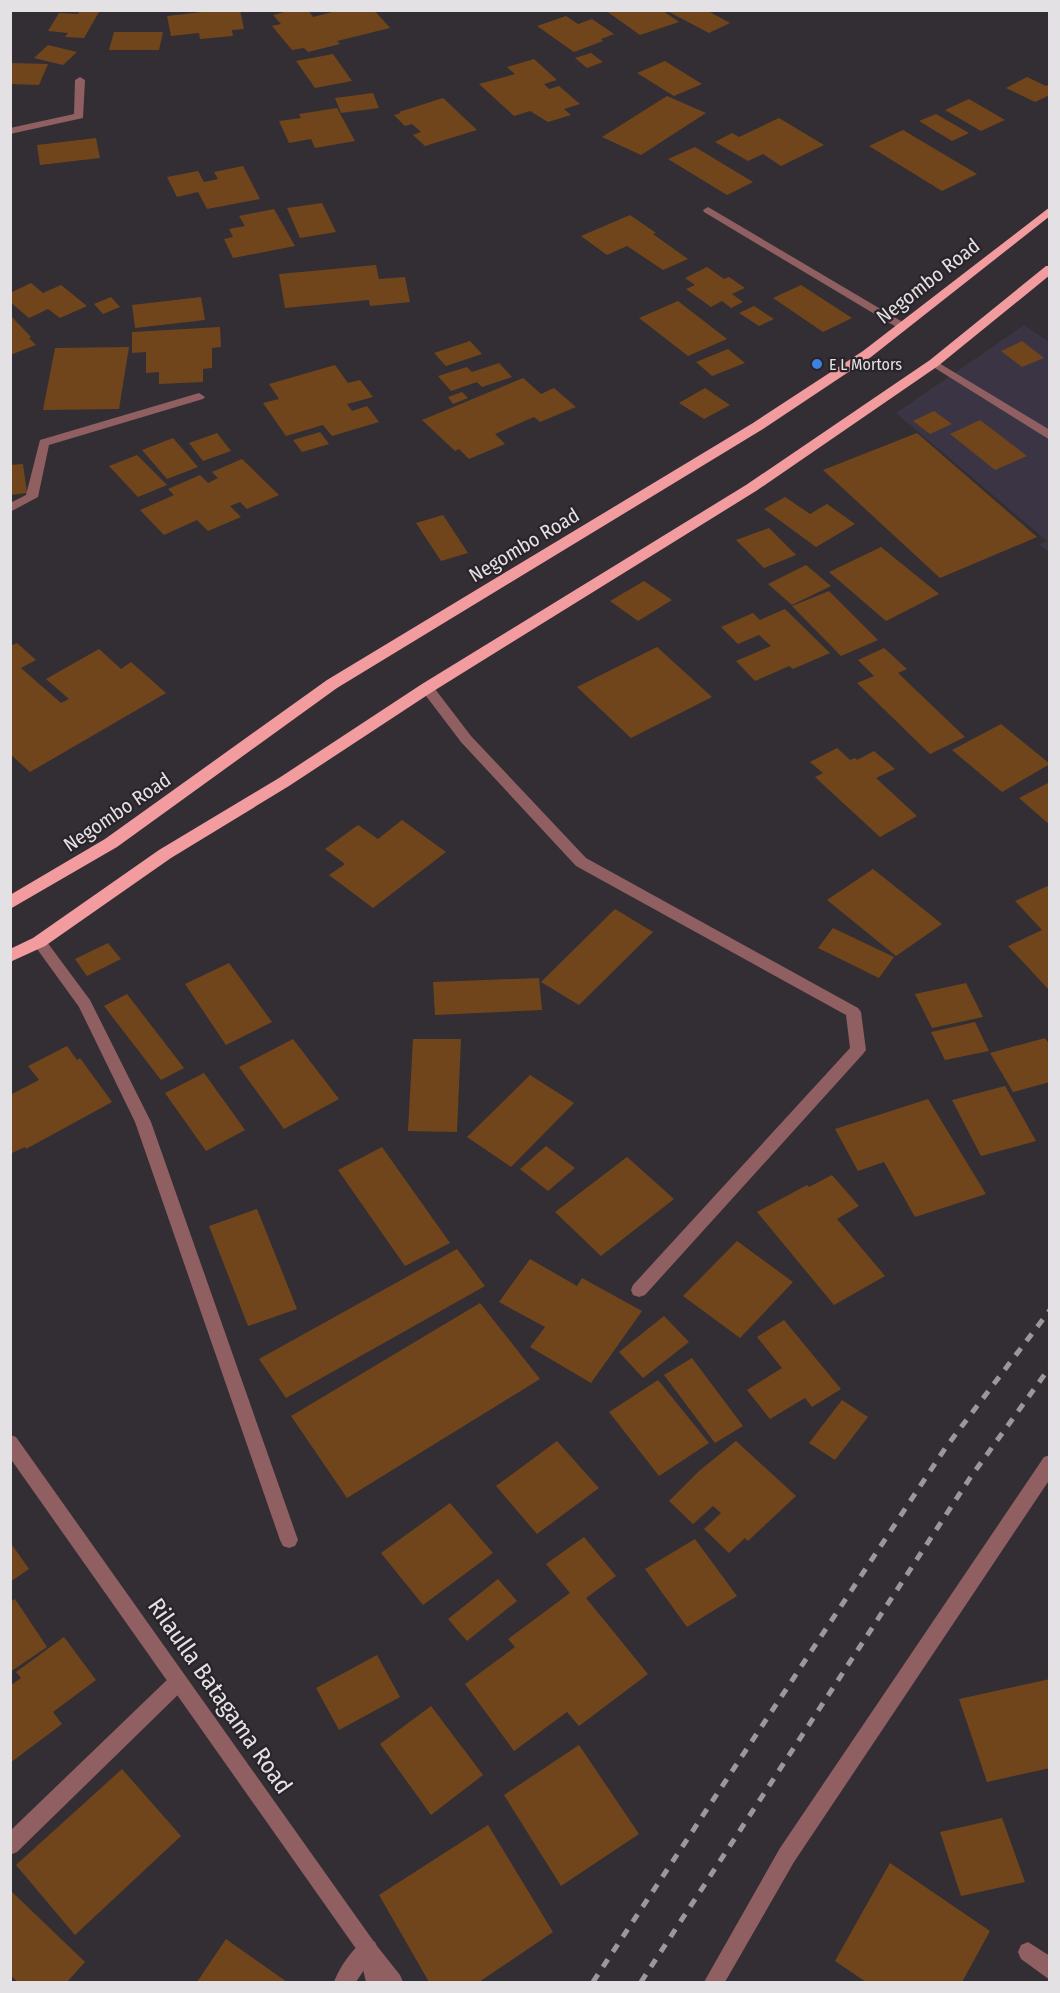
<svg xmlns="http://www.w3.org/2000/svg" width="1060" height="1993" font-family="'Fira Sans Condensed',sans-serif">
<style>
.industrial{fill:#3a3445}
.building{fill:#70451c}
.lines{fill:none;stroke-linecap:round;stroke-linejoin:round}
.service{fill:#8f5f61;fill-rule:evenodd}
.minor{fill:#8f5f61;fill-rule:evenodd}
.tertiary{fill:#8f5f61;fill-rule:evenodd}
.trunk{fill:#f29ca0;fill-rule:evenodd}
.rail{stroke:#9b979b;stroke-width:5;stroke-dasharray:9 9;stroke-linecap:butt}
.shop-dot{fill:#3f7fe0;stroke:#292429;stroke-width:2}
.labels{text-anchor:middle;stroke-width:4.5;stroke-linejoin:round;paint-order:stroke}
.far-poi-label{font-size:16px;fill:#e4e1e4;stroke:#292429;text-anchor:start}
.street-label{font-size:20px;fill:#e4e1e4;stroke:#292429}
.near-street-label{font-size:24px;fill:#e4e1e4;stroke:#292429}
</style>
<rect width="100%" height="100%" fill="#332e33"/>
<path class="industrial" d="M1024 325 1049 342V552L1039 545 1047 541 896 413Z"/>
<g class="building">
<path d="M80 10 99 12 84 38 65 37 68 33 48 31 59 13 78 14Z"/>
<path d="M220 10H240L244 29 232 30 233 36 200 39 199 33 171 36 167 16Z"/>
<path d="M292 10H308L313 17 340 10H374L390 28 337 41 340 44 308 52 304 48 292 50 272 26 281 24 273 15Z"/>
<path d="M605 10H662L679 22 640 35Z"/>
<path d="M673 10H706L730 23 709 33 669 12Z"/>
<path d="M566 16 578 24 592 19 614 34 601 39 603 41 574 52 537 26Z"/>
<path d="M114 32H163L159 50H109Z"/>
<path d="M48 45 77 52 63 65 34 58Z"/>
<path d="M591 53 603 62 587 68 575 58Z"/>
<path d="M333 54 352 81 315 88 296 61Z"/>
<path d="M534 59 557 80 544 84 549 89 559 86 580 104 564 109 571 115 548 122 530 111 514 116 479 84 515 74 507 67Z"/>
<path d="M665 61 702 84 674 96 637 73Z"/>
<path d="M10 63 48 64 39 85 10 84Z"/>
<path d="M1027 77 1046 86 1050 84V95L1035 102 1006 88Z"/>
<path d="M373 93 379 108 341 113 335 98Z"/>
<path d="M667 96 706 113 641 155 602 137Z"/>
<path d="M443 98 477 130 425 146 413 135 421 132 412 124 405 126 394 115 401 113 399 112Z"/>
<path d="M969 99 1005 120 981 131 945 110Z"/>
<path d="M337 108 355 141 315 148 311 139 289 143 279 121 301 118 299 114Z"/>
<path d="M936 114 969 133 952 141 919 121Z"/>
<path d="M779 118 824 145 781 166 763 154 748 161 715 142 732 133 739 137Z"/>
<path d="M903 130 977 174 942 191 869 146Z"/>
<path d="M96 138 100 158 40 165 37 145Z"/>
<path d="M695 147 753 182 727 195 668 159Z"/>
<path d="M243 166 260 199 207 209 198 192 177 197 167 177 198 171 204 182 218 179 214 172Z"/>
<path d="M322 203 336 232 300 238 287 208Z"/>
<path d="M274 209 295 246 233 258 224 239 233 237 229 229 245 226 239 216Z"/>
<path d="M630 215 656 233 653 234 688 259 663 270 627 246 607 255 581 236Z"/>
<path d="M376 265 379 279 405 277 410 302 370 306 369 300 285 308 279 274Z"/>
<path d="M707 267 724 279 729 277 745 288 732 294 743 302 731 308 722 301 711 307 686 289 695 285 685 278Z"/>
<path d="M31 283 43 293 61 285 87 306 60 318 48 309 29 318 10 302V293Z"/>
<path d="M801 285 852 318 823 332 773 298Z"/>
<path d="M111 297 120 307 103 314 94 304Z"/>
<path d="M201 297 205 320 135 328 132 305Z"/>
<path d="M678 301 727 339 688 356 639 318Z"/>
<path d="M754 306 774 319 759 326 739 313Z"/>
<path d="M10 315 31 337 29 338 36 345 10 355Z"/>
<path d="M220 327 221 347 212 348V368L203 369V382L159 384V372L146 373V352L132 353V332Z"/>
<path d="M470 341 482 354 446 366 434 353Z"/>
<path d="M1022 341 1044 358 1022 367 1001 351Z"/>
<path d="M129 347 119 409 43 410 55 348Z"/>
<path d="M728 349 745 363 712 376 696 362Z"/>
<path d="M499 363 512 377 482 387 477 382 451 391 438 376 467 367 472 372Z"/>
<path d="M335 365 348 383 360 380 373 397 347 404 352 411 367 406 379 422 332 436 323 425 286 436 263 403 279 399 269 384Z"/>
<path d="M523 378 541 394 554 388 576 407 540 422 534 417 495 434 505 444 469 459 459 449 455 451 422 420Z"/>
<path d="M705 388 730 405 704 419 679 403Z"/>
<path d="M462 392 468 398 453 404 448 397Z"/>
<path d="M934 411 952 424 930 434 913 421Z"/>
<path d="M980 420 1027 456 995 470 950 434Z"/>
<path d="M320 432 329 444 302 452 293 440Z"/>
<path d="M217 433 231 451 203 461 189 443Z"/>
<path d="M917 433 1037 537 940 578 823 470Z"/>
<path d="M173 438 198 467 167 479 142 450Z"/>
<path d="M137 455 167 485 138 497 109 466Z"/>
<path d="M242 459 279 495 247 509 240 502 230 506 241 517 208 531 197 520 164 535 140 510 174 495 168 489 200 475 208 483 218 478 212 472Z"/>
<path d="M23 464 27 493 10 495V465Z"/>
<path d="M785 497 810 514 827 504 855 524 816 547 764 509Z"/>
<path d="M443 515 468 553 441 561 416 523Z"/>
<path d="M769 528 796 555 764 568 736 540Z"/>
<path d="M881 547 939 594 886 621 829 572Z"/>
<path d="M806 565 831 586 792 605 768 584Z"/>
<path d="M644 581 672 600 638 621 610 601Z"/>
<path d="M829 591 878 640 841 656 792 606Z"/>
<path d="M785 609 830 653 793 669 789 666 755 681 736 661 771 646 759 635 738 644 721 627 753 613 760 620Z"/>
<path d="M17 643 36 660 21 668 61 703 69 699 46 679 99 649 121 669 131 662 166 693 30 772 10 754V646Z"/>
<path d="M657 647 712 697 631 738 577 687Z"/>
<path d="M884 648 907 669 898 673 965 737 930 754 857 683 874 676 858 660Z"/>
<path d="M1001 724 1050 764 1002 792 952 750Z"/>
<path d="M837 748 850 760 855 758 857 760 874 751 895 769 876 778 917 816 880 837 815 777 823 773 810 762Z"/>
<path d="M1050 782V825L1019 798Z"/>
<path d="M402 820 446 852 373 908 329 875 345 864 325 849 358 825 378 839Z"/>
<path d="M873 869 942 924 896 956 827 900Z"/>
<path d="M1050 885V991L1008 946 1042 930 1015 901Z"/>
<path d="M615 909 653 932 579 1005 541 982Z"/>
<path d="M833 928 894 957 879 978 818 948Z"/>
<path d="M108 943 121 959 87 976 75 959Z"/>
<path d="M229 963 272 1022 226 1045 185 984Z"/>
<path d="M539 978 542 1010 435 1015 433 982Z"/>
<path d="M966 983 983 1017 932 1028 915 994Z"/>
<path d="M127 994 184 1068 161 1080 104 1006Z"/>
<path d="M975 1022 989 1051 945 1060 931 1032Z"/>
<path d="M1045 1038 1050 1045V1082L1013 1092 990 1053Z"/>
<path d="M293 1039 339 1099 284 1129 239 1067Z"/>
<path d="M413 1039H461L457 1132 408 1131Z"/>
<path d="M67 1046 77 1060 80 1058 112 1102 26 1149 25 1147 10 1154V1095L39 1080 28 1066Z"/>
<path d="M204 1073 245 1130 206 1151 165 1093Z"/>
<path d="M530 1075 574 1103 511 1167 467 1137Z"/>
<path d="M1005 1086 1036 1141 981 1156 952 1100Z"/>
<path d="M928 1099 986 1194 915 1217 884 1162 858 1171 835 1129Z"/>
<path d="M546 1146 575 1168 548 1191 520 1169Z"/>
<path d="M382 1147 450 1243 405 1266 338 1170Z"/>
<path d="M627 1157 674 1199 601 1256 555 1212Z"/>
<path d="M832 1175 859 1206 837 1219 885 1276 834 1305 757 1212 807 1185 809 1187Z"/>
<path d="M257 1209 297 1309 248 1326 209 1226Z"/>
<path d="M737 1241 793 1282 740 1338 683 1296Z"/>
<path d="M457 1249 485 1286 286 1398 259 1359Z"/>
<path d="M530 1259 577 1286 582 1278 642 1311 591 1383 530 1347 545 1327 499 1302Z"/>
<path d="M480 1303 540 1379 347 1498 291 1416Z"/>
<path d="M664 1316 689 1342 643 1378 619 1352Z"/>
<path d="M784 1320 841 1389 812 1407 805 1398 770 1419 747 1390 782 1368 757 1337Z"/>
<path d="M692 1358 743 1426 715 1443 664 1375Z"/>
<path d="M658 1380 709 1443 659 1476 609 1412Z"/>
<path d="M842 1400 868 1417 835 1460 809 1443Z"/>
<path d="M557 1441 599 1488 537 1534 496 1486Z"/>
<path d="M736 1441 796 1496 748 1541 745 1538 729 1553 704 1529 721 1513 713 1506 693 1524 669 1501 699 1471Z"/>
<path d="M450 1503 493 1553 423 1605 381 1553Z"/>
<path d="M584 1537 616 1576 586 1598 648 1674 579 1726 567 1712 514 1751 465 1684 515 1647 508 1639 570 1593 546 1564Z"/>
<path d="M695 1539 737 1596 687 1627 645 1569Z"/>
<path d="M10 1542 29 1569 10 1582Z"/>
<path d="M498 1579 517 1601 467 1641 448 1619Z"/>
<path d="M15 1599 47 1647 10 1672V1602Z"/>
<path d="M64 1637 96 1680 53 1712 62 1724 10 1763V1686L21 1678 16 1672Z"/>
<path d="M377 1655 400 1697 339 1730 316 1688Z"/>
<path d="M1050 1679V1768L987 1782 959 1699Z"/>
<path d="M431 1706 483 1775 431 1815 380 1744Z"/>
<path d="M579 1745 639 1834 561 1886 504 1795Z"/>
<path d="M122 1769 181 1836 75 1935 16 1865Z"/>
<path d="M1002 1818 1025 1882 961 1896 940 1832Z"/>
<path d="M488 1825 553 1932 479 1982H429L379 1895Z"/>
<path d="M890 1863 990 1931 962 1982H866L835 1961Z"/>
<path d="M10 1890 85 1962 67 1982H18L10 1975Z"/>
<path d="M226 1939 287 1982H197Z"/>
</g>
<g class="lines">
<path class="service" d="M934 360 1050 430V440L930 365V361Z"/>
<g class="minor">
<path d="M80 77 85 80 83 118 10 134V128L74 114 75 80Z"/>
<path d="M708 207 906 324 908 326 902 329 898 328 704 212 703 210Z"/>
<path d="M199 393 205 397 203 399 49 445 38 497 10 512V503L26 495 40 440Z"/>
<path d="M427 683 432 685 471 736 586 858 858 1008 861 1012 866 1050 863 1054 645 1295 639 1297 633 1295 631 1290 633 1285 850 1048 846 1015 576 866 461 742 420 688Z"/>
<path d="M39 936 44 938 90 1000 151 1122 298 1540 295 1546 289 1548 283 1546 280 1540 135 1122 79 1007 32 942 34 938Z"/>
<path d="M1050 1455V1479L794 1862 725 1982H704L780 1848 1044 1457Z"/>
<path d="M178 1673 185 1676 187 1682 185 1688 17 1852 10 1855V1831L171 1676Z"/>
<path d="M368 1939 375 1942 378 1949 356 1982H334C339 1968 354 1945 368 1939Z"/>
<path d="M1028 1942 1050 1956V1980L1021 1959 1018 1952 1021 1945Z"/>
</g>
<path class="tertiary" d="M10 1435 16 1437 377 1946 400 1975 403 1982H366L359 1953 10 1458Z"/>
<g class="trunk">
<path d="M1050 207V216L871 357 763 429 337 688 117 847 10 909V895L105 839 327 680 753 423 863 351Z"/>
<path d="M1046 266H1050V275L938 366 756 491 432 692 289 786 171 858 45 946 10 962V949L33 938 159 850 279 778 422 684 746 485 930 360Z"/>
</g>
<g class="rail">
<path d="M593 1982 946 1447 1050 1310"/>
<path d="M641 1982 970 1478 1050 1367"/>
</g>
</g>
<circle class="shop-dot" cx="817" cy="364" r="6"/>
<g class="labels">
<g class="far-poi-label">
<text x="829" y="370">E L Mortors</text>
</g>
<g class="street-label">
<text transform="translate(928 281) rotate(-38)" y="7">Negombo Road</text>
<text transform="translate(524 545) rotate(-31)" y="7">Negombo Road</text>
<text transform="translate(117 812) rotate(-34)" y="7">Negombo Road</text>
</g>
<g class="near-street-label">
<text transform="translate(220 1696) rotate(55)" y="8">Rilaulla Batagama Road</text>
</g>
</g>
<rect width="1060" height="1993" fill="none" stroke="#e4e1e4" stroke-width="24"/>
</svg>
